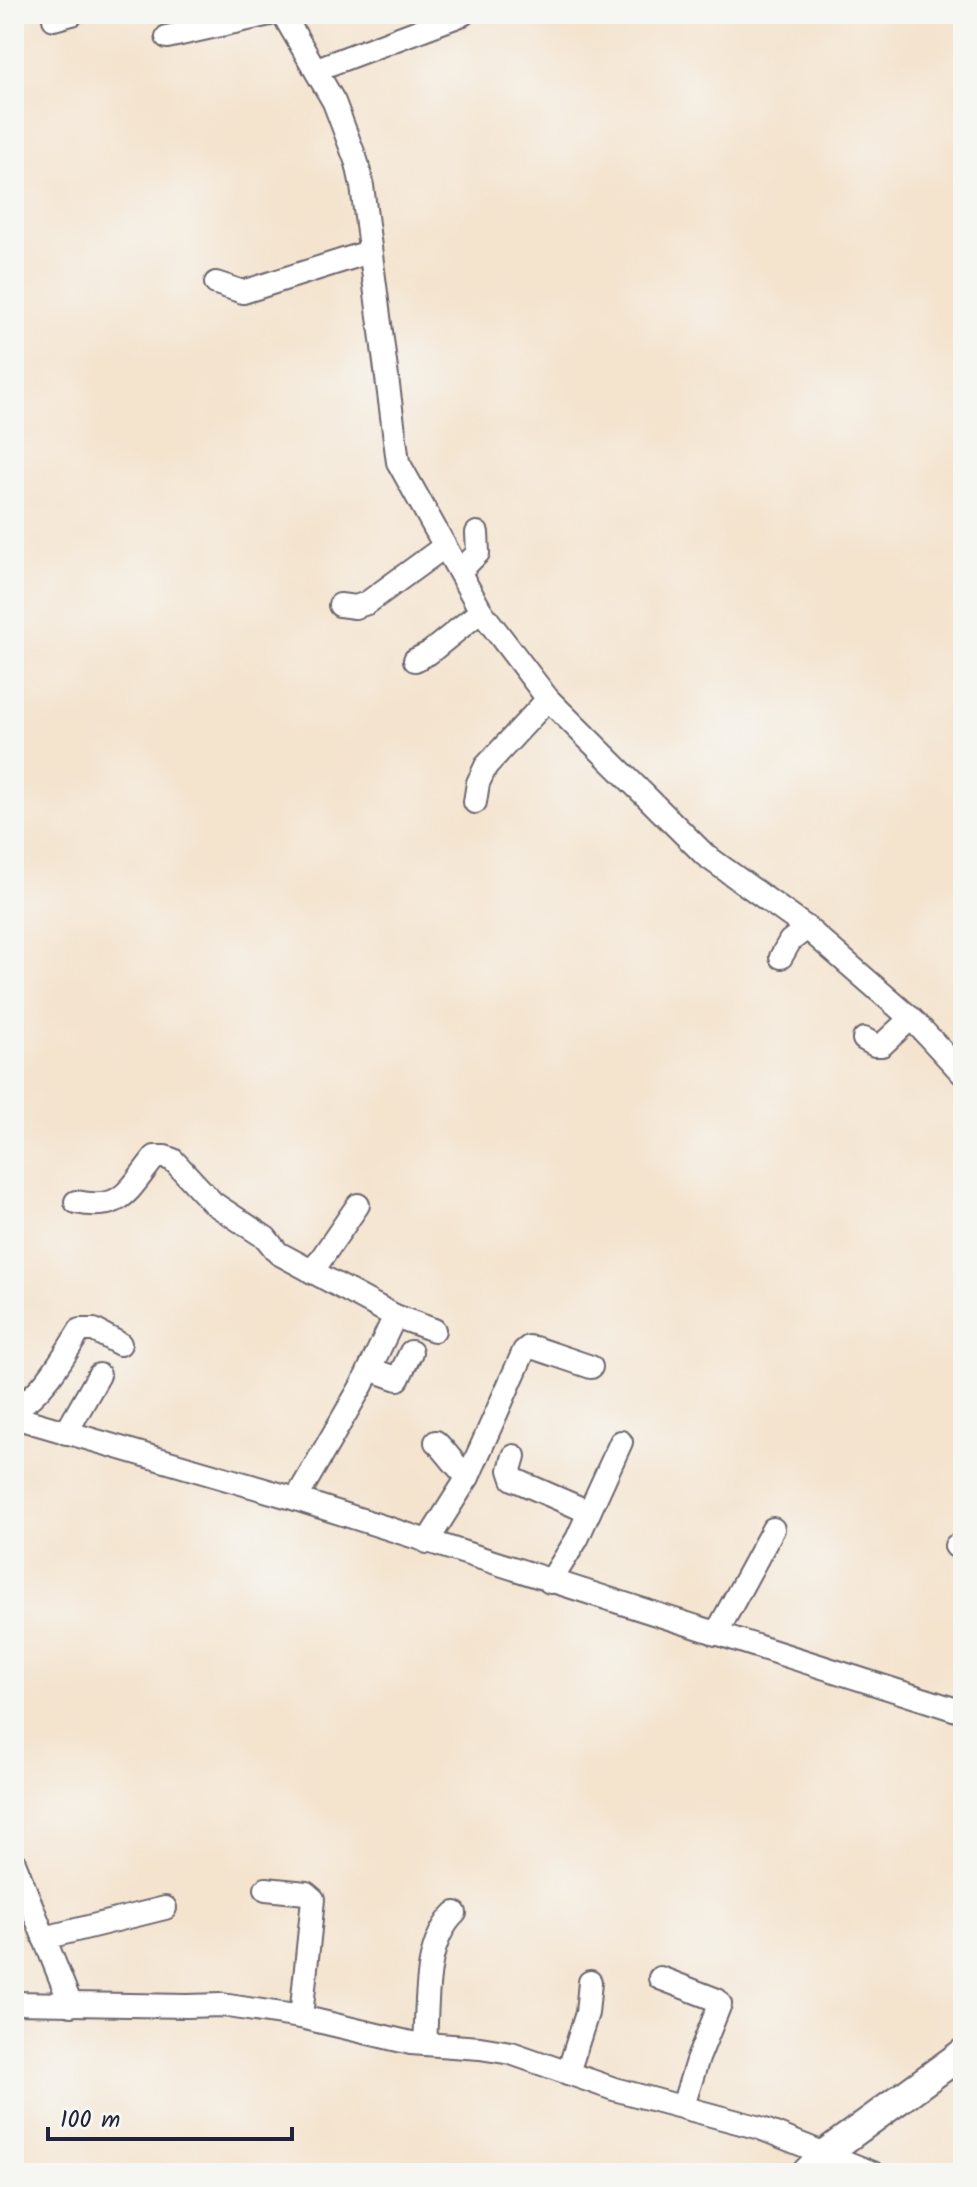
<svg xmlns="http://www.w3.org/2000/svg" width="977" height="2187" font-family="Kalam,sans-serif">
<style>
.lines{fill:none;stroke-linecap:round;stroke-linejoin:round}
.minor-casing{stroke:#6c666e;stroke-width:26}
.major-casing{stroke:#6c666e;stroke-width:32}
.minor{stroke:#fff;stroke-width:22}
.major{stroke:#fff;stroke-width:28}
</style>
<rect width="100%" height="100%" fill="#f6f6f2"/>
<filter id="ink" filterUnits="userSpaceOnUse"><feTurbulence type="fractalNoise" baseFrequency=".0125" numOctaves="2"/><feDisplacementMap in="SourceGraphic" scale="16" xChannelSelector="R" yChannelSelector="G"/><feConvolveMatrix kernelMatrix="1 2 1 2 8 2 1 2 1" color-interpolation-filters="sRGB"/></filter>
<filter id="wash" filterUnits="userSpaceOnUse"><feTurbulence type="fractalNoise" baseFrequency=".006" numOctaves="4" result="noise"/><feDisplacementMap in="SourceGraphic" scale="32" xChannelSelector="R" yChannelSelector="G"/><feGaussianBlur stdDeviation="1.8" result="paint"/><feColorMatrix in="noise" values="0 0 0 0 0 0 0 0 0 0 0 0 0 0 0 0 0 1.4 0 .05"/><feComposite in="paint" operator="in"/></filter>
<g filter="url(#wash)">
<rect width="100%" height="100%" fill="#f4e3cd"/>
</g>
<g filter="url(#ink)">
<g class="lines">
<defs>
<g id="minor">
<path d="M283 14 334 102 357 163 362 186 398 462 481 611 548 699 705 855 807 928 915 1022 963 1074"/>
<path d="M54 19 72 14"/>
<path d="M167 37 270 14"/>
<path d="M317 69 463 14"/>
<path d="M216 283 243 292 369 252"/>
<path d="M460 571 478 553 477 533"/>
<path d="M340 605 355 607 367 603 445 546"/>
<path d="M415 660 429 653 481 611"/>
<path d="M475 802 478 783 486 766 548 699"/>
<path d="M781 957 790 941 807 928"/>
<path d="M864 1039 875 1045H882L911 1018"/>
<path d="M76 1202C123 1212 128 1190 155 1157H165L173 1160 213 1203 266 1238 278 1253 395 1316 362 1385 296 1499"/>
<path d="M312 1272 358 1205"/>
<path d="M395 1316 434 1330"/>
<path d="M370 1369 398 1379 411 1352"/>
<path d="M14 1410C45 1391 62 1359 80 1330H94L120 1344"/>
<path d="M14 1417 296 1499 963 1712"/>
<path d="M66 1433 99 1375"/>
<path d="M436 1442C448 1453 458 1470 468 1477"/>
<path d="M514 1456 510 1470 513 1479 589 1512"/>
<path d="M427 1542 468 1477 524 1351 529 1347 535 1348 591 1367"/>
<path d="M956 1546H963"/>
<path d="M550 1582 577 1539 621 1442"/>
<path d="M716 1634 773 1529"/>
<path d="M14 1862 71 2005"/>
<path d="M266 1889 306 1893 313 1899 301 2017"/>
<path d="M44 1938 165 1908"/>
<path d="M660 1978 717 2000 720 2004 697 2061 683 2106"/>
<path d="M14 2003 187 2006 222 2005 301 2017 411 2043 480 2048 511 2053 614 2089 760 2128 873 2173"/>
<path d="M425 2044C428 2002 423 1944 455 1913"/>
<path d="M568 2073 587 2013 590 1982"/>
</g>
<path id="major" d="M806 2173 827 2152 963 2053"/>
</defs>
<use href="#minor" class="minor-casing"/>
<use href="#major" class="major-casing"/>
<use href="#minor" class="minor"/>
<use href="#major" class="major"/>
</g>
</g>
<rect width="977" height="2187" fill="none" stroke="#f6f6f2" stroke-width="48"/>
<path d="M48 2127v12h244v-12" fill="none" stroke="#22223b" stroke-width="4"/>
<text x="60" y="2127" font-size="24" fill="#22223b" stroke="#f6f6f2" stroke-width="6" paint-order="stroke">100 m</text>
</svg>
